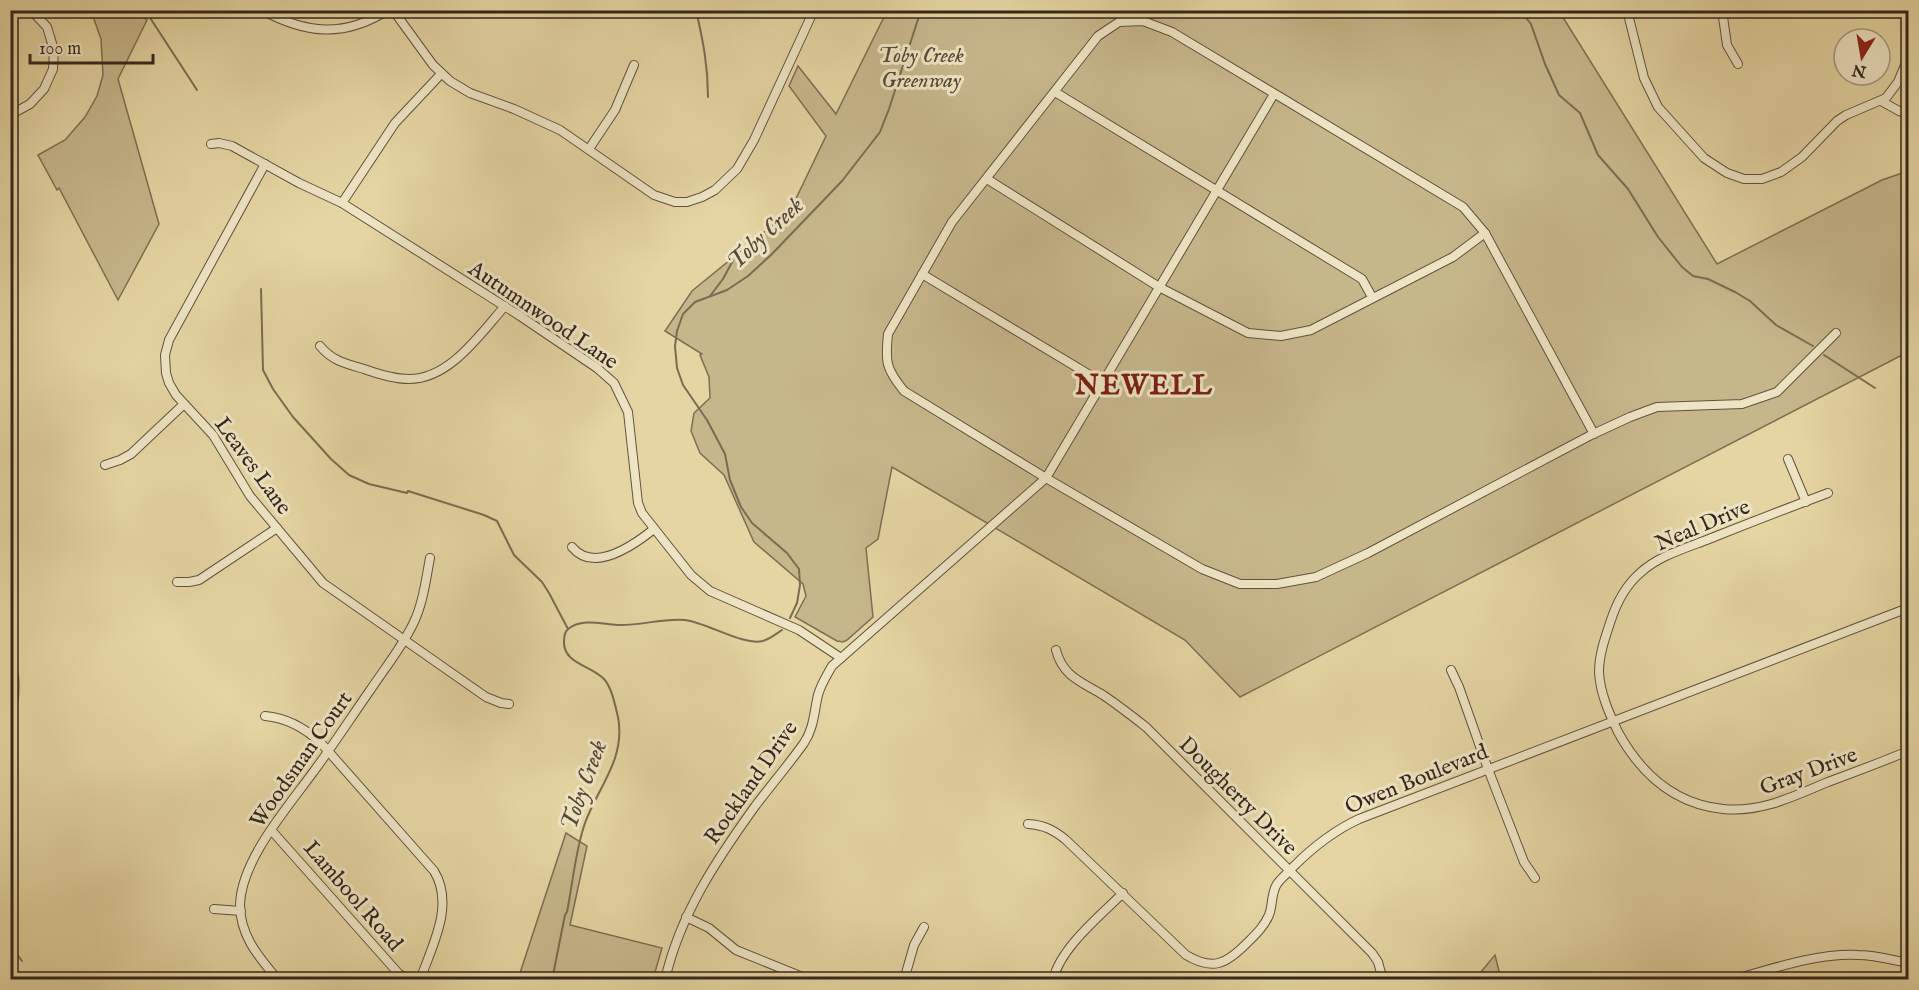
<svg xmlns="http://www.w3.org/2000/svg" width="1919" height="990" font-family="'IM FELL English',serif">
<style>
.green{fill:#c6b78b;stroke:#7d6e54;stroke-width:1.5}
.lines{fill:none;stroke-linecap:round;stroke-linejoin:round}
.stream{stroke:#7a6c52;stroke-width:2}
.minor-casing{stroke:#60523e;stroke-width:10}
.minor{stroke:#ede4c3;stroke-width:8}
.labels{text-anchor:middle;stroke-width:6;stroke-linejoin:round;paint-order:stroke}
.park-label{font-size:22px;font-style:italic;fill:#584a38;stroke:#ede4c3}
.street-label{font-size:22px;fill:#34261d;stroke:#ede4c3}
.water-label{font-size:24px;font-style:italic;fill:#574937;stroke:#ede4c3}
.district-label{font-size:28px;font-weight:bold;letter-spacing:1.5px;fill:#7a1f14;stroke:#ede4c3}
</style>
<rect width="100%" height="100%" fill="#e4d5a2"/>
<filter id="stains"><feTurbulence type="fractalNoise" baseFrequency=".00333" numOctaves="4"/><feColorMatrix values="0 0 0 0 .2 0 0 0 0 .09 0 0 0 0 .02 0 0 0 .5 -.17"/></filter>
<radialGradient id="worn" r=".72"><stop offset=".6" stop-color="#630" stop-opacity="0"/><stop offset="1" stop-color="#630" stop-opacity=".3"/></radialGradient>
<g class="green">
<path d="M91 11H135L147 20 118 79 159 224 118 300 59 188 57 190 38 155 65 140 85 117 97 96 103 75 101 39Z"/>
<path d="M887 11H1559L1717 264 1882 180 1908 171V352L1240 697 1185 640 892 467 878 539 866 548 873 617 847 640 843 642 837 641 795 617 806 596 803 584 754 542 724 475 700 453 691 431 694 413 710 398 709 377 700 355 702 354 665 331 692 291 790 211 826 136 789 86 798 66 836 114Z"/>
<path d="M11 650C19 671 20 679 18 702L11 705Z"/>
<path d="M566 833 587 846 570 925 662 948 653 979H518Z"/>
<path d="M1495 955 1501 979H1475Z"/>
</g>
<g class="lines">
<g class="stream">
<path d="M145 10 197 90"/>
<path d="M696 10C703 41 708 65 708 97"/>
<path d="M1520 10 1531 24 1545 64 1559 95 1580 113 1598 155 1628 189 1658 237 1682 267 1693 276 1708 279 1735 292 1750 301 1776 325 1813 346"/>
<path d="M261 289 263 370 273 389 293 417 331 459 349 475 369 484 407 493 408 491 484 515 497 521 514 555 542 582 549 593 568 629"/>
<path d="M710 296 723 279 738 251"/>
<path d="M1824 355 1875 388"/>
<path d="M790 618 797 603 800 585 799 569 787 553 752 523 741 507 730 480 725 454 707 420 683 385 677 368 675 346 677 331 683 314 695 302 727 290 748 276 771 255 842 181 880 132 889 109 921 10"/>
<path d="M10 945 22 961"/>
<path d="M30 972 34 980"/>
<path d="M552 980 565 915 567 912C573 882 575 852 585 823 598 787 626 759 618 717 615 705 612 688 604 679 591 665 563 664 564 641 564 637 565 632 568 629 582 618 601 624 617 625 640 626 662 618 685 620 708 623 743 646 763 641 770 639 776 634 782 630"/>
</g>
<defs>
<g id="minor">
<path d="M262 10C306 34 344 38 388 10"/>
<path d="M393 10 433 65 450 81 470 93 514 109 560 130 654 195 675 202H687L702 197 715 190 737 169 754 140 814 10"/>
<path d="M1627 10 1644 78 1658 107 1704 158 1727 173 1744 179H1762L1781 172 1802 157 1837 121 1846 115 1886 98 1898 82 1908 58"/>
<path d="M1722 10 1727 45 1738 64"/>
<path d="M1627 12H1662L1682 10"/>
<path d="M1055 92 1362 279 1372 297"/>
<path d="M1881 101 1899 111 1908 113"/>
<path d="M10 115 30 104 44 89 53 69 54 50 47 27 31 10"/>
<path d="M211 144 219 143 232 146 299 183 342 203 520 316 597 368 614 383 628 412 638 503 642 513 691 575 710 591 799 630 841 658"/>
<path d="M589 149 615 110 634 65"/>
<path d="M265 164 169 340 165 355 166 373 169 383 176 395 213 435 250 496 323 583 486 697 501 703 509 704"/>
<path d="M987 179 1159 287 1248 333 1281 336 1311 330 1453 257 1485 233"/>
<path d="M342 203 395 123 441 74"/>
<path d="M922 274 1103 383"/>
<path d="M320 346C332 361 347 364 364 369 378 374 393 379 409 379 450 379 480 334 505 306"/>
<path d="M1594 434 1485 233 1463 207 1172 32 1143 21 1119 22 1098 36 952 222 888 334C885 362 886 369 904 391L1046 478 1202 569 1240 584H1277L1316 577 1368 553 1591 435 1630 417 1657 407 1742 404 1777 392 1836 333"/>
<path d="M1788 459 1806 502"/>
<path d="M105 465 120 460 131 454 184 404"/>
<path d="M1828 493C1788 508 1749 523 1709 539 1686 548 1658 556 1640 573 1625 586 1616 604 1610 623 1605 638 1599 655 1599 672 1600 693 1609 713 1618 732 1641 774 1674 804 1723 809 1761 813 1794 796 1828 782 1855 772 1882 762 1908 751"/>
<path d="M572 547C594 574 634 545 654 529"/>
<path d="M177 582H189L199 580 277 528"/>
<path d="M1056 650C1063 677 1082 682 1103 695 1118 705 1132 716 1146 727L1372 953 1378 962 1383 980"/>
<path d="M1451 670 1459 687 1488 769 1524 862 1535 878"/>
<path d="M265 716C287 718 305 728 321 743L434 871C455 905 432 946 420 980"/>
<path d="M1028 824C1044 825 1054 830 1066 840L1186 955C1213 971 1226 964 1246 944 1255 935 1264 927 1269 915 1273 905 1271 893 1277 884 1281 878 1288 873 1293 867 1313 847 1333 831 1359 819L1908 608"/>
<path d="M272 831 399 974 410 980"/>
<path d="M214 909 241 911"/>
<path d="M686 917 709 928 736 950 810 980"/>
<path d="M278 980C259 957 240 936 240 905 241 860 288 807 314 771 334 744 352 716 371 689 385 668 402 647 413 624 423 604 426 579 430 558"/>
<path d="M665 980C680 914 717 859 756 805 772 784 789 764 804 743 814 728 814 712 818 695 821 684 827 675 832 666L1046 478 1274 94"/>
<path d="M904 980 914 945 924 927"/>
<path d="M1053 980C1060 948 1100 916 1123 893"/>
<path d="M1731 980C1772 969 1816 953 1858 955 1875 955 1892 960 1908 963"/>
</g>
</defs>
<use href="#minor" class="minor-casing"/>
<use href="#minor" class="minor"/>
</g>
<g class="labels">
<g class="park-label">
<text x="921" y="62">Toby Creek<tspan x="921" dy="25">Greenway</tspan></text>
</g>
<g class="street-label">
<text transform="translate(544 314) rotate(34)" y="8">Autumnwood Lane</text>
<text transform="translate(254 465) rotate(54)" y="8">Leaves Lane</text>
<text transform="translate(1702 524) rotate(-23)" y="8">Neal Drive</text>
<text transform="translate(300 759) rotate(-55)" y="8">Woodsman Court</text>
<text transform="translate(1808 770) rotate(-20)" y="8">Gray Drive</text>
<text transform="translate(1416 778) rotate(-22)" y="8">Owen Boulevard</text>
<text transform="translate(750 782) rotate(-55)" y="8">Rockland Drive</text>
<text transform="translate(1239 795) rotate(45)" y="8">Dougherty Drive</text>
<text transform="translate(354 895) rotate(49)" y="8">Lambool Road</text>
</g>
<g class="water-label">
<text transform="translate(765 233) rotate(-43)" y="8">Toby Creek</text>
<text transform="translate(583 785) rotate(-70)" y="8">Toby Creek</text>
</g>
<g class="district-label">
<text x="1144" y="394">NEWELL</text>
</g>
</g>
<rect width="1919" height="990" fill="none" stroke="#e4d5a2" stroke-width="36"/>
<rect x="12" y="12" width="1895" height="966" fill="none" stroke="#34261d" stroke-width="3"/>
<rect x="18" y="18" width="1883" height="954" fill="none" stroke="#34261d" stroke-width="1.5"/>
<g transform="translate(1862 57) rotate(191)"><circle r="28" fill="#ede4c3" stroke="#a39881" stroke-width="1.5"/>
<path d="M0-4.5L10 22L0 15L-10 22Z" fill="#8f2418"/>
<text y="-9" font-size="16" font-weight="bold" text-anchor="middle" fill="#34261d">N</text>
</g>
<path d="M30 54v9h123v-9" fill="none" stroke="#34261d" stroke-width="3"/>
<text x="39" y="54" font-size="18" fill="#34261d" stroke="#ede4c3" stroke-width="4.5" paint-order="stroke">100 m</text>
<rect width="100%" height="100%" filter="url(#stains)"/>
<rect width="100%" height="100%" fill="url(#worn)"/>
</svg>
